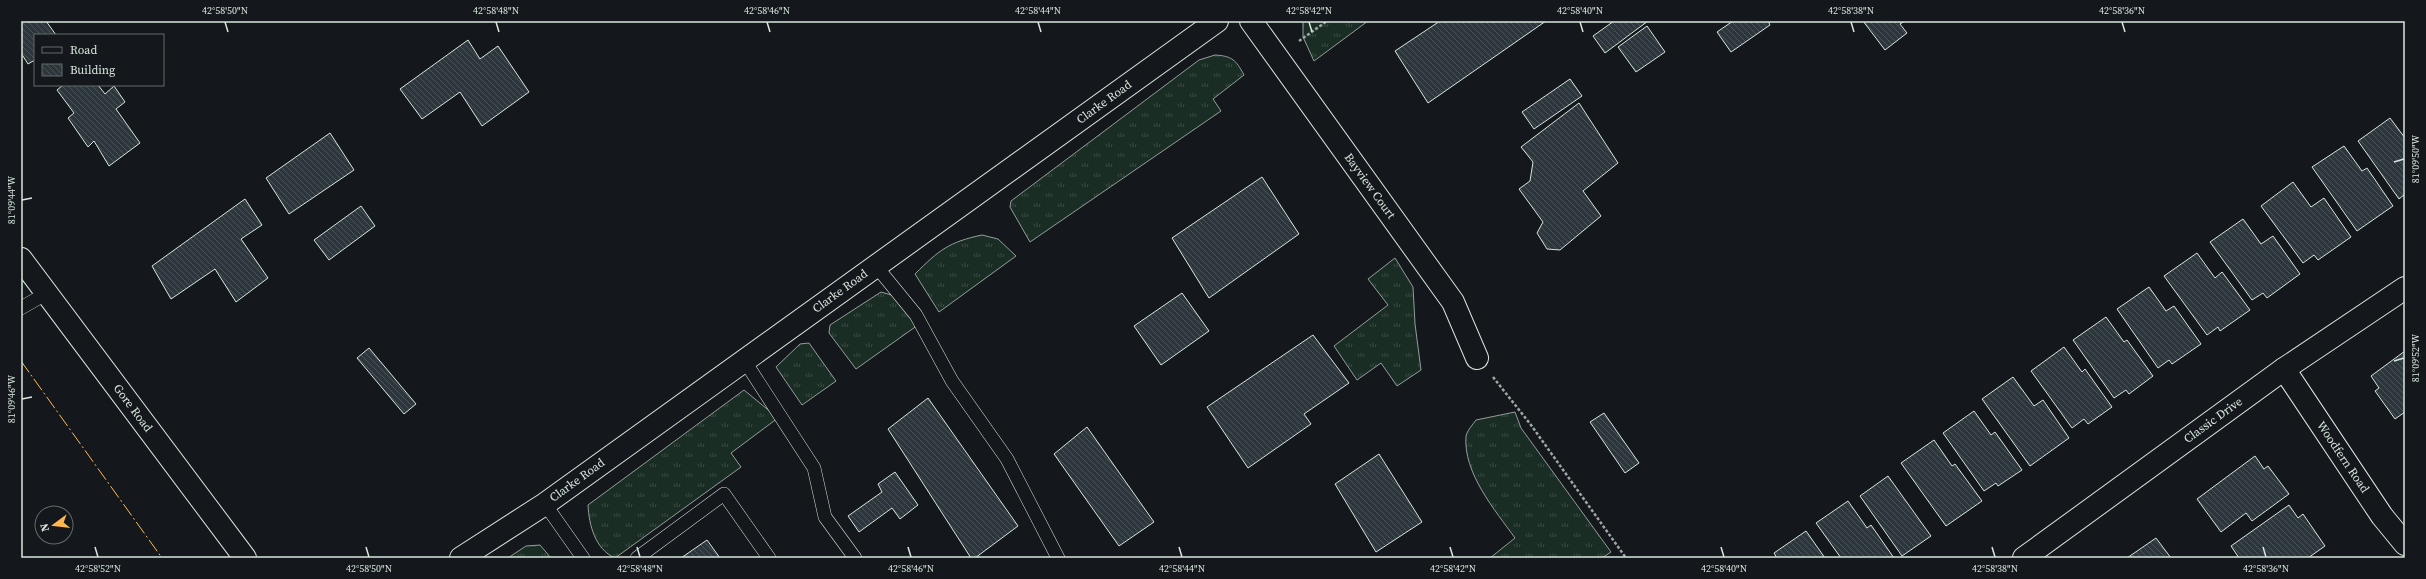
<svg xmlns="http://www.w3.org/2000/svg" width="2426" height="579" font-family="'Source Serif 4',serif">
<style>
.grass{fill:url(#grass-tufts);stroke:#939e99}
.building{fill:url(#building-back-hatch);stroke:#d8e6dc}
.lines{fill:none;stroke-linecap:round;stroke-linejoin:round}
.service-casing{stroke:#d8e6dc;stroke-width:14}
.minor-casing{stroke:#d8e6dc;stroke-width:24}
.secondary-casing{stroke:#d8e6dc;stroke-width:24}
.path{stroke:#9da8a2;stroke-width:2.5;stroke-dasharray:3 2;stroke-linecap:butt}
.service{stroke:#14181c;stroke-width:13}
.minor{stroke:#14181c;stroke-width:22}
.secondary{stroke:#14181c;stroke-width:22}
.power{stroke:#ffb74d;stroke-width:1;stroke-dasharray:14 3 2 3;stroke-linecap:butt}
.ticks{fill:none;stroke:#d8e6dc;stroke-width:1.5}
.labels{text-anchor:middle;stroke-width:3;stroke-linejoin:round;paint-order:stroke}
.street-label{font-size:12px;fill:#d8e6dc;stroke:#14181c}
.neatline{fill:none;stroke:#d8e6dc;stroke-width:1.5}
.ticks-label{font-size:10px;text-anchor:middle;fill:#d8e6dc}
</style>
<defs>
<pattern id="grass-tufts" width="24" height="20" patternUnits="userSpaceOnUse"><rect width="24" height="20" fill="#1a2d24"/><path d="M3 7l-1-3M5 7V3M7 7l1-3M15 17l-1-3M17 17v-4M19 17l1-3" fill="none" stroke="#3b4b43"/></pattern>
<pattern id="building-back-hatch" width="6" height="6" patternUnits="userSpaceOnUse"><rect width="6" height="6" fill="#2c363c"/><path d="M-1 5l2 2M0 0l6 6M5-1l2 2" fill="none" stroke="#4a5358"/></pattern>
</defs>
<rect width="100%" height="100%" fill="#14181c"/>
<g class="grass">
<path d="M1303 21H1368L1314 61 1303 37Z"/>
<path d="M1215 55C1232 56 1236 60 1244 75L1213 99 1221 111 1030 242 1010 207 1011 201 1199 60Z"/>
<path d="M982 235 998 239 1016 256 939 312 915 274C939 250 949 242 982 235Z"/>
<path d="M1395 258 1413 287 1415 324 1421 370 1397 386 1381 363 1357 380 1334 346 1388 305 1368 279Z"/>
<path d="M881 292 895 296 918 325 856 369 829 333 830 325Z"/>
<path d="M809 343 836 381 802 405 776 367 800 344Z"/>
<path d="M744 390 778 418 731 453 741 467 615 558C595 549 589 525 588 505Z"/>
<path d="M1515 412 1521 428 1611 552 1602 558H1490L1515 538C1495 510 1463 473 1466 436 1467 431 1473 424 1476 420Z"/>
<path d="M540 545 551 558H508L526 546Z"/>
</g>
<g class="building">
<path d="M21 21H46L56 35H35V60L28 64 21 53Z"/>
<path d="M1440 21H1546L1428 103 1395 51Z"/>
<path d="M1614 21H1648L1605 53 1593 36Z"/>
<path d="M1733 21H1768L1770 25 1731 52 1717 32Z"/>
<path d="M1863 21H1905L1900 24 1907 33 1885 50Z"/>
<path d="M1647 26 1665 52 1636 72 1618 47Z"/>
<path d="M468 40 480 59 498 46 529 92 482 126 460 92 422 119 400 89Z"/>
<path d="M1570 79 1582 96 1534 129 1522 112Z"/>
<path d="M63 85H98L105 94 114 86 125 102 116 109 140 143 109 166 94 141 88 147 68 118 74 113 57 90Z"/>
<path d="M1579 103 1618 163 1583 191 1601 216 1560 250 1547 249 1537 233 1543 222 1519 189 1530 181 1533 162 1521 147Z"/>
<path d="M2390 118 2405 138V194L2399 199 2358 141Z"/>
<path d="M330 133 354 170 289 214 266 178Z"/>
<path d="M2344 146 2362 171 2367 168 2393 206 2357 231 2312 167Z"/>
<path d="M1262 177 1299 234 1209 298 1172 238Z"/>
<path d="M2293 182 2311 207 2324 198 2351 237 2318 260 2314 255 2303 263 2261 206Z"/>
<path d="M245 199 262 225 241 239 268 278 236 302 215 269 171 299 152 266Z"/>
<path d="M361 206 375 226 329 260 314 240Z"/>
<path d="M2243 219 2261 244 2273 236 2300 274 2267 298 2263 293 2252 300 2210 242Z"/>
<path d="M2197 253 2215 278 2222 272 2250 310 2220 331 2218 327 2207 335 2164 276Z"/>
<path d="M2149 287 2166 311 2174 306 2201 344 2172 364 2169 360 2158 368 2117 309Z"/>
<path d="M1182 293 1209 331 1161 365 1134 326Z"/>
<path d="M2106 317 2124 342 2127 340 2153 376 2129 394 2126 390 2114 398 2073 340Z"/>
<path d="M1313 335 1349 383 1304 414 1311 424 1248 468 1207 407Z"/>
<path d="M2064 347 2082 372 2085 369 2112 407 2088 424 2084 419 2072 428 2031 371Z"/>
<path d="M369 348 416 404 404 414 357 358Z"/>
<path d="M2405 351V412L2395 419 2375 391 2379 388 2371 376Z"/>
<path d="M2013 377 2034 406 2043 400 2069 438 2030 466 1982 399Z"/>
<path d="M928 398 1018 526 975 558H971L888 429Z"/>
<path d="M1974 411 1991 435 1995 432 2022 470 1998 486 1996 483 1984 491 1943 433Z"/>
<path d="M1604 413 1639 463 1625 473 1590 422Z"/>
<path d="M1087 427 1154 522 1119 546 1054 454Z"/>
<path d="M1934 440 1952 466 1955 464 1982 501 1946 526 1901 463Z"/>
<path d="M1379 454 1422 522 1376 552 1335 484Z"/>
<path d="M2255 456 2264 469 2268 466 2289 494 2252 521 2246 513 2221 532 2197 499Z"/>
<path d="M895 472 918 505 900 519 892 508 859 532 848 516 882 492 878 484Z"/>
<path d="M1888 476 1931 536 1902 556 1860 496Z"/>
<path d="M1848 501 1867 528 1871 525 1894 558H1841L1816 523Z"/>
<path d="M2289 505 2298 518 2303 514 2325 546 2308 558H2239L2231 546Z"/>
<path d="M1806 531 1825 558H1777L1774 553Z"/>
<path d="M2156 538 2171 558H2127Z"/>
<path d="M707 540 720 558H681Z"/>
</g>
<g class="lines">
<defs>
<g id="service">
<path d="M876 266 916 315 952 381 1007 459 1058 558"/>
<path d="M21 308 47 293"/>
<path d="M744 360 814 468 825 517 855 558"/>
<path d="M545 504 583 558"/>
<path d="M637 558 724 494 769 558"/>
</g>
<g id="minor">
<path d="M1251 21 1453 302 1477 358"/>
<path d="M2284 369 2382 516 2405 544"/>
<path d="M2024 558 2284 369 2405 288"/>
</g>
<g id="secondary">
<path d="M21 259 245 558"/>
<path d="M461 558 545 504 1217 21"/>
</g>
</defs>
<use href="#service" class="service-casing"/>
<use href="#minor" class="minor-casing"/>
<use href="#secondary" class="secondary-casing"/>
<g class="path">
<path d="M1299 41 1327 21"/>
<path d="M1493 377 1531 425 1626 558"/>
</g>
<use href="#service" class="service"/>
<use href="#minor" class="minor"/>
<use href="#secondary" class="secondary"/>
<path class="power" d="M21 361 162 558"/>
</g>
<path class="ticks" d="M225 22 228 32M496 22 499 32M767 22 770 32M1038 22 1041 32M1309 22 1312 32M1580 22 1583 32M1851 22 1854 32M2122 22 2125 32M2394 162 2404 159M22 200 32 198M2394 361 2404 358M22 399 32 397M95 547 98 557M366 547 369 557M637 547 640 557M908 547 911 557M1179 547 1182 557M1450 547 1453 557M1721 547 1724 557M1992 547 1995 557M2263 547 2266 557"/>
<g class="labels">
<g class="street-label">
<text transform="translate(1104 102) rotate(-36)" y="4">Clarke Road</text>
<text transform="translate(1370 186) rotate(54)" y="4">Bayview Court</text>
<text transform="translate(840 291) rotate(-36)" y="4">Clarke Road</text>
<text transform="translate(133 408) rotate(53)" y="4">Gore Road</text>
<text transform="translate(2213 420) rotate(-36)" y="4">Classic Drive</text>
<text transform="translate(2343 457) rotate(56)" y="4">Woodfern Road</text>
<text transform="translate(577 480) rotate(-36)" y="4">Clarke Road</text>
</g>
</g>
<rect width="2426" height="579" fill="none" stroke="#14181c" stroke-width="44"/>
<rect x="34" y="34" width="130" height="52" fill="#14181c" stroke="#626a69"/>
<rect x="42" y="47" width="20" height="6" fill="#14181c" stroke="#626a69"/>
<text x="70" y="54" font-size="12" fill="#d8e6dc">Road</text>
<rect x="42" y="64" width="20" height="12" fill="url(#building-back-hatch)" stroke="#626a69"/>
<text x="70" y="74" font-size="12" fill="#d8e6dc">Building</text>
<g transform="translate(54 525) rotate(255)"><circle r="19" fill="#14181c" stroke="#626a69"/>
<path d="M0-3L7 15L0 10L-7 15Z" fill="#ffb74d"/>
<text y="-6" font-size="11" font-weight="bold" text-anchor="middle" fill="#d8e6dc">N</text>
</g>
<rect x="22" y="22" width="2382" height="535" class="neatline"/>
<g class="ticks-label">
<text x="225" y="14">42°58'50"N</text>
<text x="496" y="14">42°58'48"N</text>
<text x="767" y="14">42°58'46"N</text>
<text x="1038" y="14">42°58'44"N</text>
<text x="1309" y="14">42°58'42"N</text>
<text x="1580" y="14">42°58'40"N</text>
<text x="1851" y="14">42°58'38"N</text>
<text x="2122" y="14">42°58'36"N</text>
<text transform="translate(2415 159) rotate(-90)" y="4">81°09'50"W</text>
<text transform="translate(11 200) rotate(-90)" y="4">81°09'44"W</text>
<text transform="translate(2415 358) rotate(-90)" y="4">81°09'52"W</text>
<text transform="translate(11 399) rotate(-90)" y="4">81°09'46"W</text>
<text x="98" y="572">42°58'52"N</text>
<text x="369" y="572">42°58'50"N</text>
<text x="640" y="572">42°58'48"N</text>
<text x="911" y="572">42°58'46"N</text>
<text x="1182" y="572">42°58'44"N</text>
<text x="1453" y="572">42°58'42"N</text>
<text x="1724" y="572">42°58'40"N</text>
<text x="1995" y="572">42°58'38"N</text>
<text x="2266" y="572">42°58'36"N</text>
</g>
</svg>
